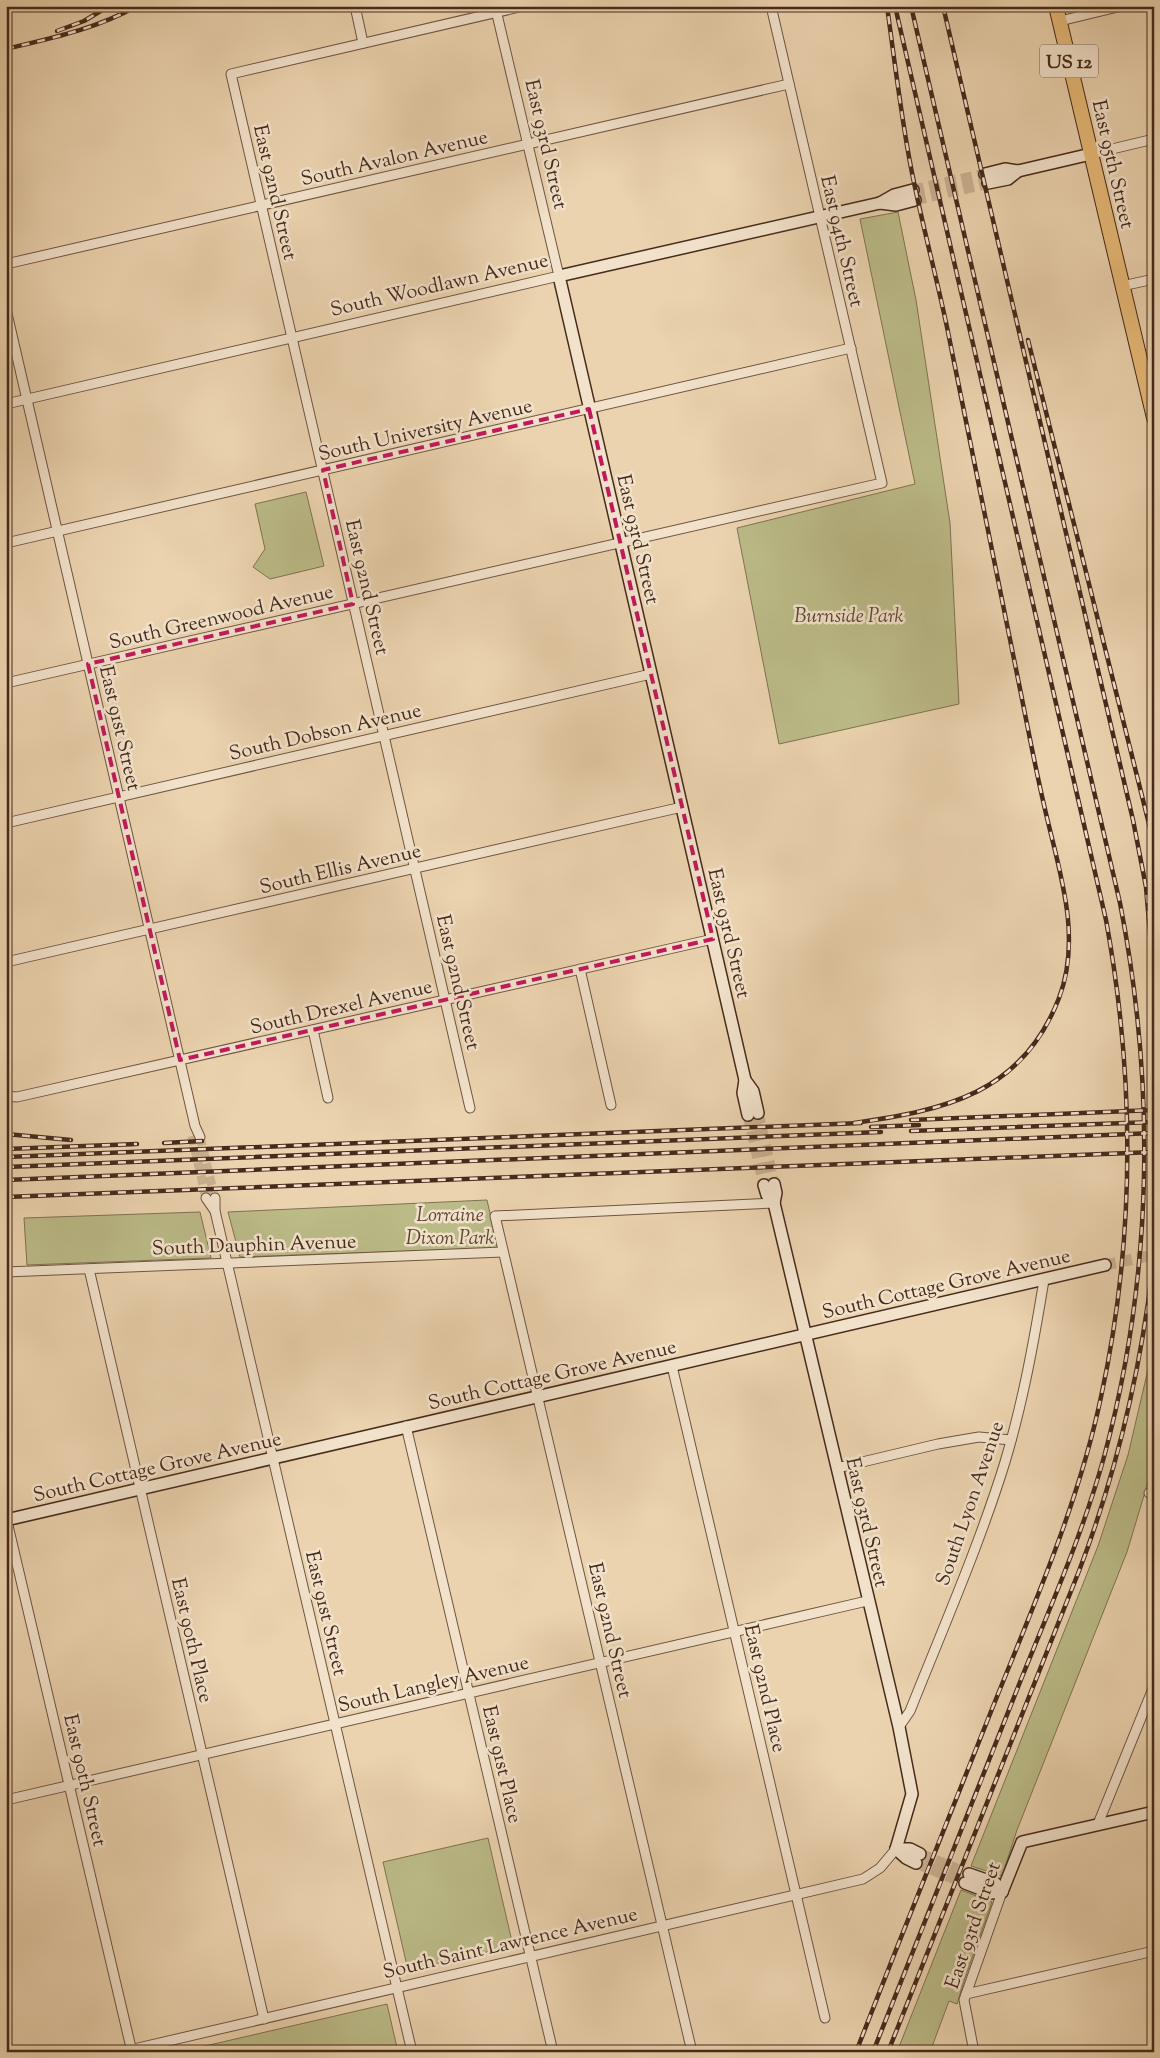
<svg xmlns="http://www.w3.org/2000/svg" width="1160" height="2058" font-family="'Sorts Mill Goudy',serif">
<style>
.green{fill:#bb8;stroke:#807252}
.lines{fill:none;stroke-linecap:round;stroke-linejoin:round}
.street-tunnel{stroke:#cab192;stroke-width:9;stroke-dasharray:9 4.5;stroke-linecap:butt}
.secondary-tunnel{stroke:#cab192;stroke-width:11;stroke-dasharray:11 5.5;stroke-linecap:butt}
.street-casing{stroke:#6f5441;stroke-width:11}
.secondary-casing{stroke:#462a1c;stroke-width:14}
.primary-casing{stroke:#462a1c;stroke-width:16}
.street{stroke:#f2e2cb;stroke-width:9}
.secondary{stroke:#f2e2cb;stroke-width:11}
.primary{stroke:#e6ba78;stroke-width:14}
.rail-casing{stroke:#462a1c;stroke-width:4.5}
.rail{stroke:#f2e2cb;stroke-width:2.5;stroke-dasharray:8;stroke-linecap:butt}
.marked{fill:none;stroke:#c2185b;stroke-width:4;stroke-dasharray:10 6;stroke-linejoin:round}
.labels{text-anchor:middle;stroke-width:5;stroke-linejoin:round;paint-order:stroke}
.shield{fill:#f2e2cb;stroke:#7a6150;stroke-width:1}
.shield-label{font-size:19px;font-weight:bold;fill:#462a1c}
.street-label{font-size:20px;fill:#462a1c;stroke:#f2e2cb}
.park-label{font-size:20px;font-style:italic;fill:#5d4732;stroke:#f2e2cb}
</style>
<rect width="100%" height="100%" fill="#ebd3af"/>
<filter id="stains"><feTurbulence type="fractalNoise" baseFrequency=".004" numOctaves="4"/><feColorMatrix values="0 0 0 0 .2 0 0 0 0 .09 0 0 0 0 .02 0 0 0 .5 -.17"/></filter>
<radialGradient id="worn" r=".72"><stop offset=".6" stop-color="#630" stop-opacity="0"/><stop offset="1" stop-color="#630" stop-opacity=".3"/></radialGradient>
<g class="green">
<path d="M898 212 916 300 950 523 959 704 779 744 737 528 915 484 860 219Z"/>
<path d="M306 492 324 566 270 579 253 567 265 549 255 504Z"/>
<path d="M487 1200 498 1248 240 1257 228 1212Z"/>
<path d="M200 1212 211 1258 27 1265 24 1218Z"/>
<path d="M1154 1344V1462L1127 1552 1017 1830 1002 1876 971 1866 1098 1546 1128 1455Z"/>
<path d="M488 1838 513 1946 408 1970 383 1862Z"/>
<path d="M961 1890 992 1902 964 1981 957 2004 949 2001 930 2052H897Z"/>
<path d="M387 2004 398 2052H179Z"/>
</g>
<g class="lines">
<g class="street-tunnel">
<path d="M192 1136 206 1198"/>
<path d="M200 1137 215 1198"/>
</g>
<g class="secondary-tunnel">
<path d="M913 190 985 174"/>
<path d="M915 200 988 183"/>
<path d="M758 1113 774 1184"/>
<path d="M748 1115 764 1185"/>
<path d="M1105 1265 1154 1255"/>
<path d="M920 1854 969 1874"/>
<path d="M916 1863 965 1883"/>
</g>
<defs>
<g id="street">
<path d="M355 6 363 43"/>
<path d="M1060 21 1122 6"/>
<path d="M1091 154 1154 139"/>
<path d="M6 264 789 84"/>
<path d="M1122 286 1154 279"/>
<path d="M6 309 195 1126 200 1137"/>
<path d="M6 404 559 276 495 6"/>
<path d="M6 543 851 348"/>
<path d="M6 683 882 483 771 6"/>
<path d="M6 823 651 674"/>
<path d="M6 962 682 807"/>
<path d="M580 969 611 1105"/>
<path d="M313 1030 328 1098"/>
<path d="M6 1096 17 1097 713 939"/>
<path d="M470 1108 231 74 524 6"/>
<path d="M206 1198 215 1211"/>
<path d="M215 1198V1211L412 2052"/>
<path d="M89 1269 264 2019"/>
<path d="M6 1272 503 1252"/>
<path d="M672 1366 825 2018"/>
<path d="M406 1426 553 2052"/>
<path d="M837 1468 938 1444 979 1437 1011 1440"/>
<path d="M1149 1493 1154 1495"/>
<path d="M6 1517 132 2052"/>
<path d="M899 1727 910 1711C943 1628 979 1546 1005 1462 1023 1402 1034 1341 1044 1280"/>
<path d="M6 1800 867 1601"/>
<path d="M1098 1824 1154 1686"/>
<path d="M966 1994 1154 1951"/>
<path d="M121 2052 863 1879 880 1868 896 1849"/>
<path d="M692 2052 495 1216 774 1203"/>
<path d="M974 2052 964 2000 1002 1892"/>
</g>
<g id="secondary">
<path d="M985 174 1005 169 1018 171 1091 154"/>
<path d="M988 183 1008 179 1018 171"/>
<path d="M880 203 896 205 915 200"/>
<path d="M745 1080 743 1093 748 1115"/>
<path d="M758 1113 753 1091 745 1080 559 276 880 203 894 195 913 190"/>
<path d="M764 1185 767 1195 774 1203 899 1727 912 1794 896 1849"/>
<path d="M774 1203 776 1193 774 1184"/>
<path d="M6 1520 1105 1265"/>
<path d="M896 1849H910L920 1854"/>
<path d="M896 1849 906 1858 916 1863"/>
<path d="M969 1874 995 1883 1002 1892"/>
<path d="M965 1883 991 1893 1002 1892"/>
<path d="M1002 1892 1022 1842 1154 1812"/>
</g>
<path id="primary" d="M1056 6 1154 418"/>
</defs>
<use href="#street" class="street-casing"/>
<use href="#secondary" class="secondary-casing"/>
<use href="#primary" class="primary-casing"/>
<use href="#street" class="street"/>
<use href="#secondary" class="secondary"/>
<use href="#primary" class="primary"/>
<defs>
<g id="rail">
<path d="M943 6 1133 820 1146 887 1154 981"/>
<path d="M57 31 84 21 109 6"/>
<path d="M6 49C52 38 96 29 137 6"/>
<path d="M1028 340 1154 844"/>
<path d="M911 1120 1154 1110"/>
<path d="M854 1123C945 1110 1022 1094 1059 998 1083 935 1058 868 1044 805 1034 762 1026 718 1017 674 994 562 972 449 949 337 937 277 920 218 909 157 900 107 894 57 887 6"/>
<path d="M871 1127 919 1125"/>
<path d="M911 1131 1154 1122"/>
<path d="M6 1134 71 1140"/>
<path d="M164 1143 202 1141"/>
<path d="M6 1149 137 1144"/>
<path d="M6 1157 861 1123"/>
<path d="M6 1167 881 1132"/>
<path d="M6 1180 1154 1133"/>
<path d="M6 1197 1154 1152"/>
<path d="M856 2052C902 1934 949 1816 996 1699 1036 1600 1079 1501 1101 1397 1135 1240 1135 1078 1106 920L895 6"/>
<path d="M873 2052C923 1927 973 1802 1022 1677 1051 1605 1083 1533 1104 1457 1153 1276 1156 1087 1120 903L911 6"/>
<path d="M888 2052 1079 1571C1118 1469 1142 1364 1154 1256"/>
</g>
</defs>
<use href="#rail" class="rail-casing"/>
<use href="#rail" class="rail"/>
</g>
<path class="marked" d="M589 409 713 939 180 1060 88 664 353 604 323 470Z"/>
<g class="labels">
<rect class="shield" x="1040" y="44.5" width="58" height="33" rx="4"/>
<g class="shield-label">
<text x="1069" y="68">US 12</text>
</g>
<g class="street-label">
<text transform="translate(547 144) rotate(77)" y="7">East 93rd Street</text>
<text transform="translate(394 157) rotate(-13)" y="7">South Avalon Avenue</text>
<text transform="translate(1114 164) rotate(77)" y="7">East 95th Street</text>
<text transform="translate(276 192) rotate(77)" y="7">East 92nd Street</text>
<text transform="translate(843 241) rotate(77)" y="7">East 94th Street</text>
<text transform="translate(439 284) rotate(-13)" y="7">South Woodlawn Avenue</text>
<text transform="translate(425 429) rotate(-13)" y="7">South University Avenue</text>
<text transform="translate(639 539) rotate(77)" y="7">East 93rd Street</text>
<text transform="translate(368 587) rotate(77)" y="7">East 92nd Street</text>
<text transform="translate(221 616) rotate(-13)" y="7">South Greenwood Avenue</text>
<text transform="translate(121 728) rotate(77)" y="7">East 91st Street</text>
<text transform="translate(325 731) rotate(-13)" y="7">South Dobson Avenue</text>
<text transform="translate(340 868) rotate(-13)" y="7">South Ellis Avenue</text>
<text transform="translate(730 933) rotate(77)" y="7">East 93rd Street</text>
<text transform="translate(459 982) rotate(77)" y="7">East 92nd Street</text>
<text transform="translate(341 1006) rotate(-13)" y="7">South Drexel Avenue</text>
<text transform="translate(254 1244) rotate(-2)" y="7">South Dauphin Avenue</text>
<text transform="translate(946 1283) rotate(-13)" y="7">South Cottage Grove Avenue</text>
<text transform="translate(552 1374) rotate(-13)" y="7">South Cottage Grove Avenue</text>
<text transform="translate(157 1466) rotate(-13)" y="7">South Cottage Grove Avenue</text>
<text transform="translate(969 1503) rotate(-71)" y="7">South Lyon Avenue</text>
<text transform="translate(868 1522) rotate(77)" y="7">East 93rd Street</text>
<text transform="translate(327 1613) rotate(77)" y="7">East 91st Street</text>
<text transform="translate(611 1630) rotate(77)" y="7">East 92nd Street</text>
<text transform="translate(193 1640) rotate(77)" y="7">East 90th Place</text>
<text transform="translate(433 1683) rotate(-13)" y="7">South Langley Avenue</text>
<text transform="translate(766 1688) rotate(77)" y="7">East 92nd Place</text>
<text transform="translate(503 1764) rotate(77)" y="7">East 91st Place</text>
<text transform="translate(86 1780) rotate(77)" y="7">East 90th Street</text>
<text transform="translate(972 1925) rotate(-71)" y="7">East 93rd Street</text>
<text transform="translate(510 1942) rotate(-13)" y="7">South Saint Lawrence Avenue</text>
</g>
<g class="park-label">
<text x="849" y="622">Burnside Park</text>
<text x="450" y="1221">Lorraine<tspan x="450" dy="23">Dixon Park</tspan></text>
</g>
</g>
<rect width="1160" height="2058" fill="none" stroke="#ebd3af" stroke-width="25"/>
<rect x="8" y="8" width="1145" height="2043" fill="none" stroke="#462a1c" stroke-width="2.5"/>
<rect x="12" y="12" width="1135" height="2033" fill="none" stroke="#462a1c"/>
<rect width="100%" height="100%" filter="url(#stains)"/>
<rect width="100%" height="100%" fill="url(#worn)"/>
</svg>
